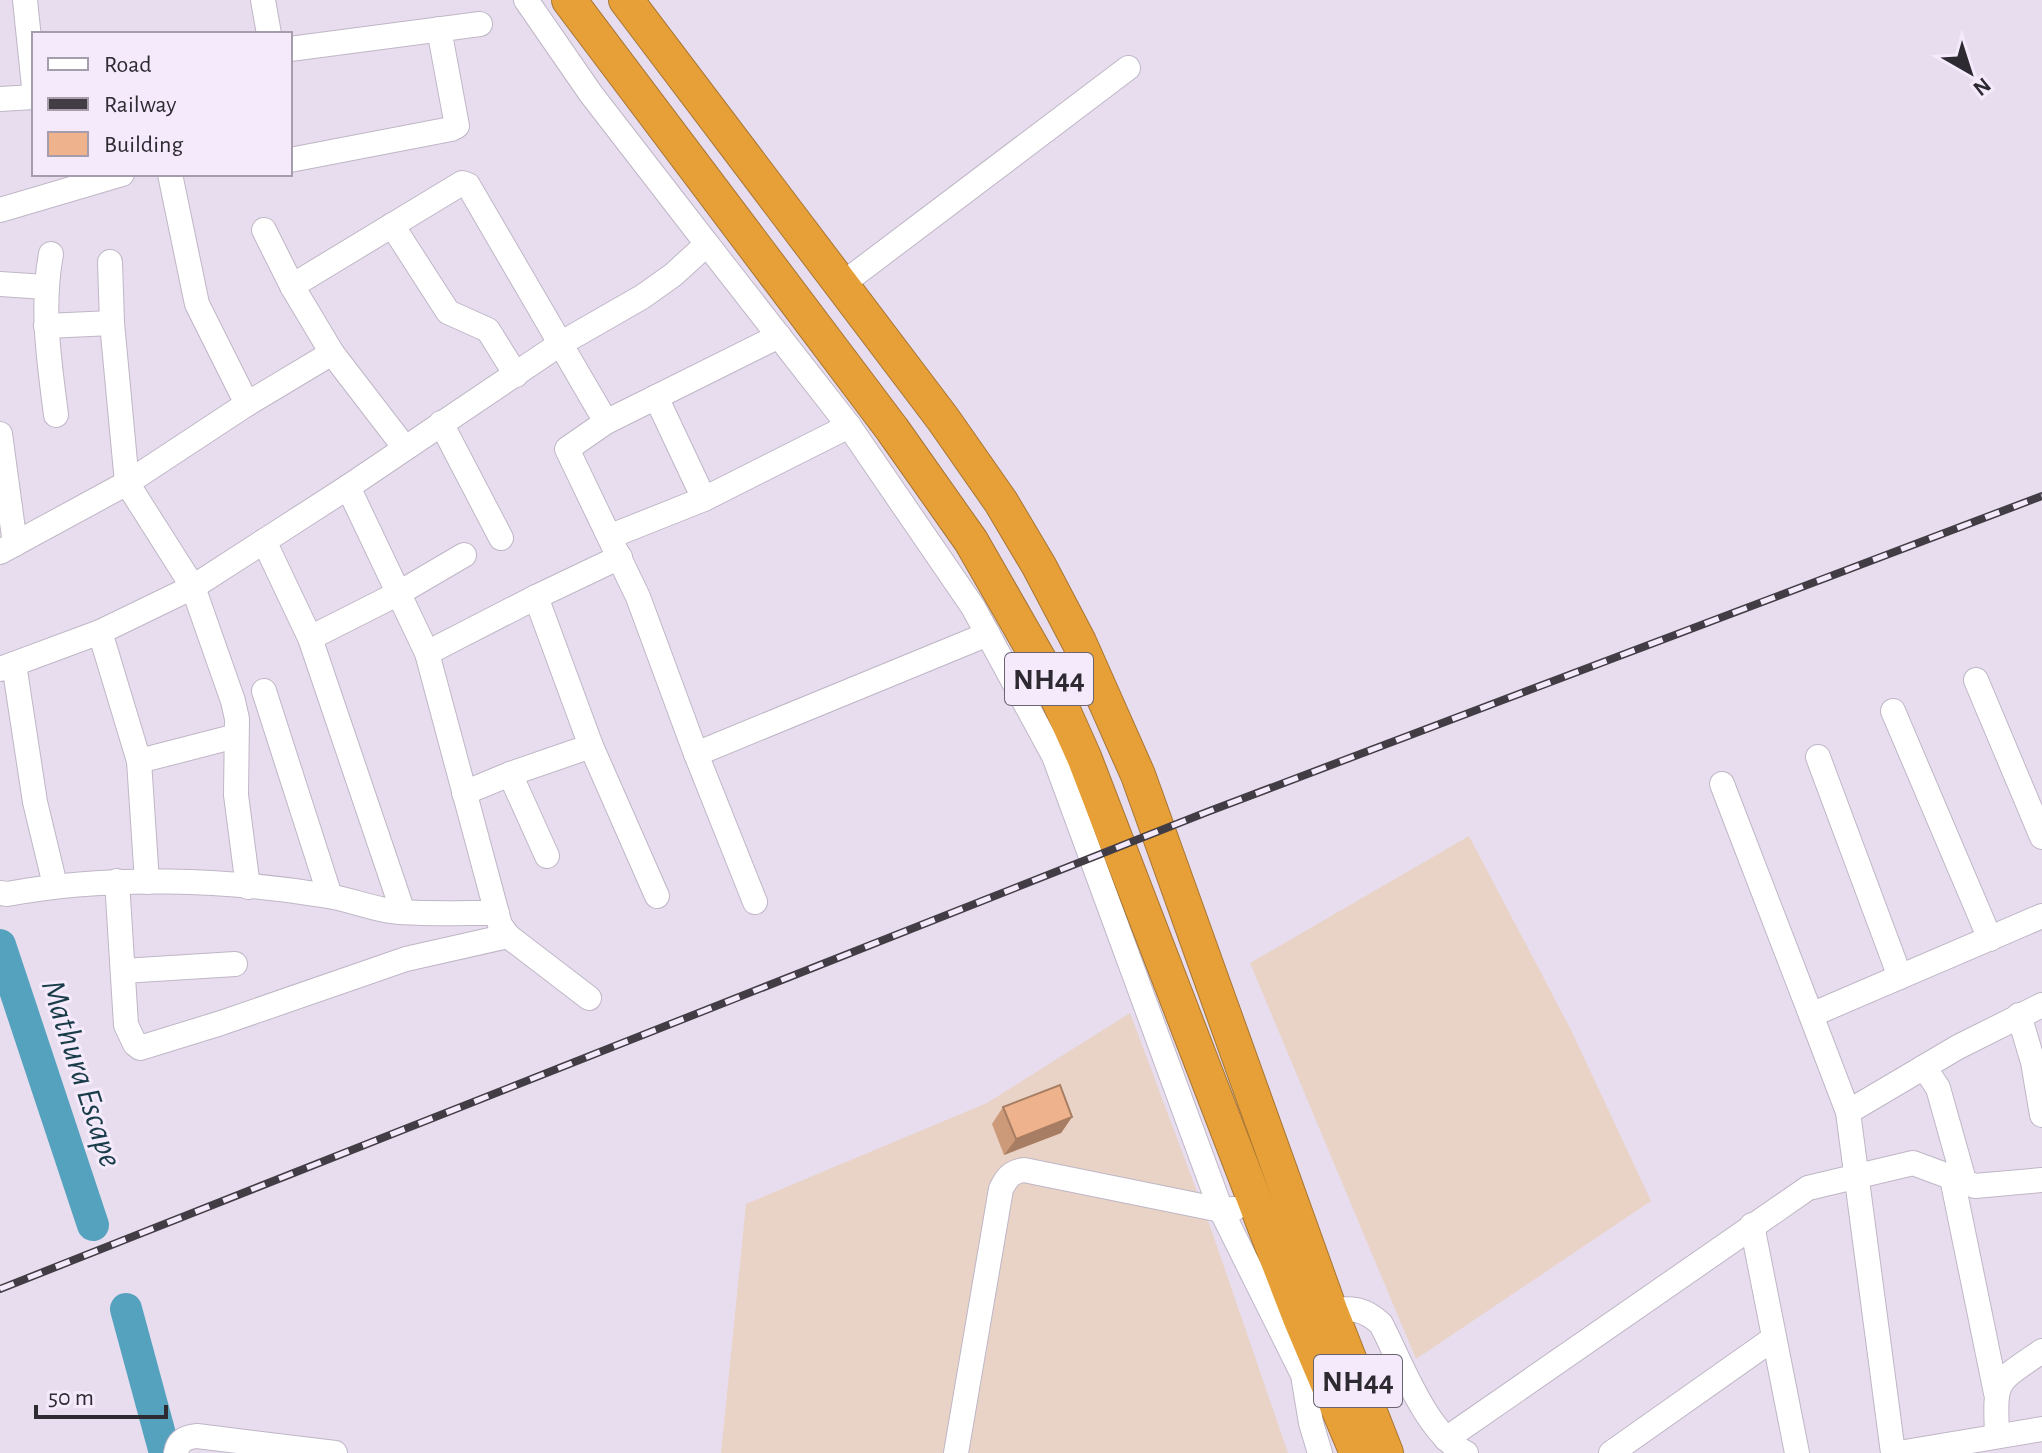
<svg xmlns="http://www.w3.org/2000/svg" width="2042" height="1453" font-family="'Alegreya Sans',sans-serif">
<style>
.commercial{fill:#e9d3c6}
.lines{fill:none;stroke-linecap:round;stroke-linejoin:round}
.river{stroke:#55a2be;stroke-width:32}
.minor-casing{stroke:#bfb6c6;stroke-width:26}
.highway-casing{stroke:#a67635;stroke-width:36}
.minor{stroke:#fff;stroke-width:24}
.highway{stroke:#e79f37;stroke-width:34}
.rail-casing{stroke:#423d45;stroke-width:8}
.rail{stroke:#f4eafc;stroke-width:5;stroke-dasharray:15;stroke-linecap:butt}
.wall{fill:#cd9a79}
.shaded-wall{fill:#a77d63}
.building{fill:#eeb38d;stroke:#a77d63;stroke-width:2}
.labels{text-anchor:middle;stroke-width:6;stroke-linejoin:round;paint-order:stroke}
.shield{fill:#f4eafc;stroke:#69646e;stroke-width:2}
.shield-label{font-size:30px;font-weight:bold;fill:#2e2a31}
.water-label{font-size:34px;font-style:italic;fill:#193c49;stroke:#f4eafc}
</style>
<rect width="100%" height="100%" fill="#e7ddee"/>
<g class="commercial">
<path d="M1469 836 1571 1030 1651 1201 1416 1359 1250 963Z"/>
<path d="M1130 1013 1211 1229 1288 1453H721L746 1204 987 1103Z"/>
</g>
<g class="lines">
<g class="river">
<path d="M0 945 93 1225"/>
<path d="M126 1309 165 1453"/>
</g>
<defs>
<g id="minor">
<path d="M25 0 34 87"/>
<path d="M263 0 269 34"/>
<path d="M290 49 480 24"/>
<path d="M0 99 34 97"/>
<path d="M290 160 451 129 457 126 439 29"/>
<path d="M170 174 197 304 247 404"/>
<path d="M0 210 122 174"/>
<path d="M392 225 448 312 488 330 516 375"/>
<path d="M264 230 292 286 332 353 405 448"/>
<path d="M707 244 849 426 973 607 1054 756 1221 1210 1303 1375 1311 1423 1320 1453"/>
<path d="M51 254C41 308 49 360 56 415"/>
<path d="M110 262 112 323 127 483 193 587 233 701 237 719 236 795 248 887"/>
<path d="M0 284 45 287"/>
<path d="M841 285 1128 68"/>
<path d="M292 286 462 183 468 185 606 422"/>
<path d="M46 326 112 323"/>
<path d="M656 397 704 499"/>
<path d="M441 423 501 538"/>
<path d="M0 434 15 544"/>
<path d="M348 487 427 653 500 925 508 936 589 998"/>
<path d="M611 536 704 499 849 426"/>
<path d="M264 541 310 638 403 912"/>
<path d="M0 552 127 483 247 404 332 353"/>
<path d="M536 597 591 746 657 896"/>
<path d="M100 632 139 761 147 882"/>
<path d="M310 638 399 593 464 555"/>
<path d="M427 653 536 597 620 557"/>
<path d="M14 664 35 802 55 885"/>
<path d="M0 669 100 632 193 587 348 487 560 344 642 297 673 275 707 244 591 94 526 0"/>
<path d="M1976 680 2042 837"/>
<path d="M264 691 330 896"/>
<path d="M1893 711 1990 939"/>
<path d="M696 754 988 634"/>
<path d="M1818 757 1900 977"/>
<path d="M139 761 236 736"/>
<path d="M510 774 547 856"/>
<path d="M1722 784 1811 1015"/>
<path d="M464 793 510 774 591 746"/>
<path d="M117 881 126 1025 135 1044 140 1048 221 1023 406 959 508 936"/>
<path d="M0 893 7 894C108 875 228 879 328 896 352 900 375 910 399 912 432 914 465 913 497 913"/>
<path d="M755 902 696 754 638 597 567 449 606 422 779 336"/>
<path d="M123 971 235 964"/>
<path d="M2019 1015 2033 1062 2042 1115"/>
<path d="M1924 1067 1938 1088 1965 1184"/>
<path d="M1848 1112 1958 1047 2042 1005"/>
<path d="M1952 1178 1996 1393"/>
<path d="M1752 1225 1797 1453"/>
<path d="M1330 1310C1352 1308 1364 1308 1381 1324 1401 1362 1426 1434 1466 1453"/>
<path d="M1997 1436C1995 1378 1994 1384 2042 1351"/>
<path d="M1446 1439 1808 1188 1913 1163 1975 1186 2042 1180"/>
<path d="M176 1453C178 1441 185 1437 197 1436L335 1453"/>
<path d="M956 1453 1001 1189C1007 1177 1011 1172 1024 1170L1221 1210 1234 1209"/>
<path d="M1611 1453 1774 1338"/>
<path d="M1893 1453 1848 1112 1811 1015 2042 916"/>
<path d="M1899 1453 2042 1429"/>
</g>
<g id="highway">
<path d="M569 0 892 429 971 541 1046 672 1084 757 1300 1318 1357 1453"/>
<path d="M626 0 943 419 1001 502 1039 566 1079 642 1138 775 1330 1310 1386 1453"/>
</g>
</defs>
<use href="#minor" class="minor-casing"/>
<use href="#highway" class="highway-casing"/>
<use href="#minor" class="minor"/>
<use href="#highway" class="highway"/>
<defs>
<path id="rail" d="M0 1289 1207 812 2042 496"/>
</defs>
<use href="#rail" class="rail-casing"/>
<use href="#rail" class="rail"/>
</g>
<path class="wall" d="M1003 1107 1072 1117 1061 1133 1004 1155 992 1124Z"/>
<path class="shaded-wall" d="M1072 1117 1061 1133 1004 1155 1016 1139Z"/>
<path class="building" d="M1060 1085 1072 1117 1016 1139 1003 1107Z"/>
<g class="labels">
<g class="shield">
<rect x="1005" y="653" width="88" height="52" rx="6"/>
<rect x="1314" y="1355" width="88" height="52" rx="6"/>
</g>
<g class="shield-label">
<text x="1049" y="689">NH44</text>
<text x="1358" y="1391">NH44</text>
</g>
<g class="water-label">
<text transform="translate(83 1073) rotate(72)" y="12">Mathura Escape</text>
</g>
</g>
<rect x="32" y="32" width="260" height="144" fill="#f4eafc" stroke="#a59dab" stroke-width="2"/>
<rect x="48" y="58" width="40" height="12" fill="#ffffff" stroke="#a59dab" stroke-width="2"/>
<text x="104" y="72" font-size="24" fill="#2e2a31">Road</text>
<rect x="48" y="98" width="40" height="12" fill="#423d45" stroke="#a59dab" stroke-width="2"/>
<text x="104" y="112" font-size="24" fill="#2e2a31">Railway</text>
<rect x="48" y="132" width="40" height="24" fill="#eeb38d" stroke="#a59dab" stroke-width="2"/>
<text x="104" y="152" font-size="24" fill="#2e2a31">Building</text>
<g transform="translate(1970 72) rotate(141)" stroke="#f4eafc" stroke-width="6" paint-order="stroke">
<path d="M0-6L14 30L0 20L-14 30Z" fill="#2e2a31"/>
<text y="-12" font-size="22" font-weight="bold" text-anchor="middle" fill="#2e2a31">N</text>
</g>
<path d="M36 1405v12h130v-12" fill="none" stroke="#2e2a31" stroke-width="4"/>
<text x="48" y="1405" font-size="24" fill="#2e2a31" stroke="#f4eafc" stroke-width="6" paint-order="stroke">50 m</text>
</svg>
